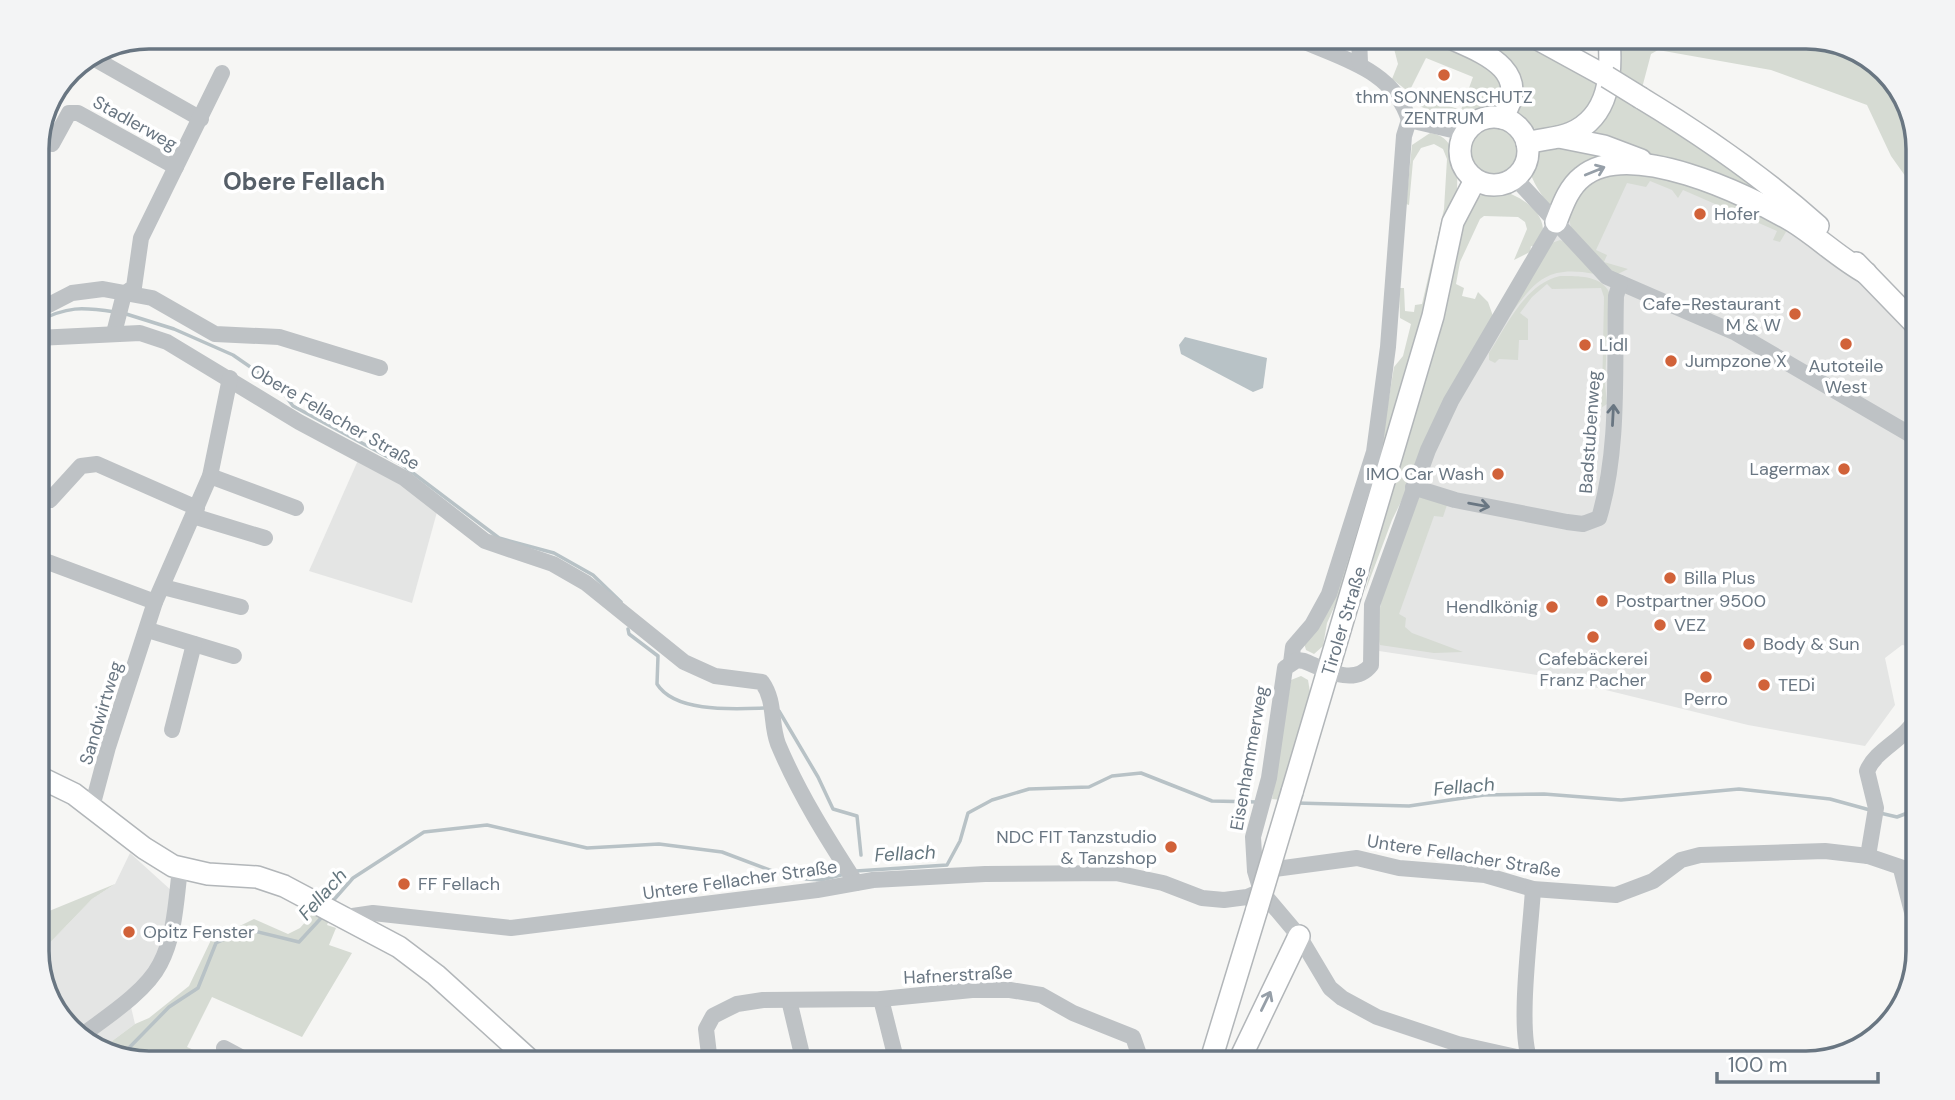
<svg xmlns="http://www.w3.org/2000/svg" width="1955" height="1100" font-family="'DM Sans',sans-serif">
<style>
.built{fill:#e4e5e4}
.green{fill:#d6dbd3}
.water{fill:#b8c2c6}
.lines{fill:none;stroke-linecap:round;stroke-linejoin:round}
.stream{stroke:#b8c2c6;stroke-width:3.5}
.major-casing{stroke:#b2b6b9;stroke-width:24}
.minor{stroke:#bec2c5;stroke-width:16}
.major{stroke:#fff;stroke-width:21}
.major-bridge-casing{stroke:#b2b6b9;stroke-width:24;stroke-linecap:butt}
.major-bridge{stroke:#fff;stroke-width:21}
.oneway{stroke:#969fa8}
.oneway2{stroke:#697682}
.poi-dot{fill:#d16239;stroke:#fff;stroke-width:2.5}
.labels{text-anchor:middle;stroke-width:7;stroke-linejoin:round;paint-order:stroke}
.poi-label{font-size:18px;fill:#697682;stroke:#fff;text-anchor:start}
.street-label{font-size:18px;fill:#697682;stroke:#fff}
.water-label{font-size:19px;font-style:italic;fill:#64767e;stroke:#fff}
.district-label{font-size:24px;font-weight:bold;fill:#565f68;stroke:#fff}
.rim{fill:none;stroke:#697682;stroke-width:3.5}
</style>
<rect width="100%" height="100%" fill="#f6f6f4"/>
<g class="built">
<path d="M1643 173 1723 193 1829 253 1918 341V648L1902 645 1885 658 1895 705 1865 746 1748 725 1557 678 1379 651 1376 610 1439 437 1547 244 1606 178Z"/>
<path d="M359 458 411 488 437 512 412 603 309 571Z"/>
<path d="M130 853 173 892 166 958 131 1007 135 1024 100 1050 93 1048 55 1013 40 953 92 899 115 884Z"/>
</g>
<g class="green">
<path d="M1391 37H1439L1504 77 1503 105C1470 127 1447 120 1414 103L1417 97H1422L1461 110 1473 77 1426 58 1409 92 1392 79 1398 64Z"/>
<path d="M1458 37H1521L1602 83 1592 108 1556 131 1537 130 1510 115 1517 90Z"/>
<path d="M1616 37C1675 37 1820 25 1866 56 1894 74 1911 109 1918 141 1921 157 1918 177 1918 194L1891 156 1867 105 1771 70 1658 50 1651 54 1642 88 1617 71Z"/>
<path d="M1614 90 1672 123 1792 211 1578 137Z"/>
<circle cx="1493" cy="151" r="26"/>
<path d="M1430 133C1457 136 1458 168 1457 189L1349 574 1327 623 1323 646 1314 654 1306 650 1304 643 1379 458 1394 367 1403 356 1411 324 1400 318 1399 288H1404L1405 311 1414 312 1415 305 1422 304 1444 209 1447 159 1443 149 1434 144 1421 148 1413 161 1409 205 1406 204 1412 145Z"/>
<path d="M1569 146 1634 160 1597 164 1556 214C1532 183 1506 148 1569 146Z"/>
<path d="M1602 171 1676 176 1790 225 1780 242 1773 240 1777 231 1683 190 1678 198 1672 190 1650 181 1646 187 1627 183 1596 250 1607 255 1604 262 1628 269 1616 275 1571 228 1568 213 1570 199Z"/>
<path d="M1500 190C1518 195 1542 209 1543 229L1536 247 1531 246 1530 252 1514 260 1527 229 1525 222 1518 217 1484 216 1480 219 1460 262 1456 284 1464 288 1462 296 1475 299 1478 292 1488 302 1493 316 1392 520 1365 592 1457 232C1467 211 1473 191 1500 190Z"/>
<path d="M1560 240 1565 242 1595 274C1546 265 1535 281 1508 318L1549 244Z"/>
<path d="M1560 276C1576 276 1601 275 1609 292L1605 384 1607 404 1601 408 1593 402V397L1602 396 1604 297 1601 288 1552 289 1547 284 1532 297 1520 313 1528 319V340H1519L1518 360 1499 359 1495 363 1489 360V353C1507 325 1525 284 1560 276Z"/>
<path d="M1420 495 1447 505 1443 517 1434 516 1399 614 1406 618 1405 627 1412 633 1463 652 1434 653 1380 645C1370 601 1405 537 1420 495Z"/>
<path d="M1301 676 1308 680 1311 698 1281 800 1272 799 1291 680Z"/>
<path d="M115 884 92 899 40 953 43 977 37 958V916Z"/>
<path d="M315 911 330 917 327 925 336 928 329 945 352 953 302 1037 212 997 187 1047 222 1063H149L100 1050 135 1024 149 1018 189 986 211 940 254 919 288 934 300 928Z"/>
</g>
<path class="water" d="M1185 337 1267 358 1263 388 1253 392 1181 354 1179 345Z"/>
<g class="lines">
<g class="stream">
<path d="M123 313 174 329 233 355 278 386 293 406 401 464 499 538 554 553 593 575 621 602"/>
<path d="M37 322C67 306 82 307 115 312"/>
<path d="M628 629 629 634 658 656 657 684C675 713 734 709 765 708"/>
<path d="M779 711 818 777 833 809 857 816 861 855"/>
<path d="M1296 803 1409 806 1484 795 1544 794 1621 800 1739 789 1830 799 1870 810"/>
<path d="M1880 813 1897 817 1918 809"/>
<path d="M856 871 947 865 960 841 968 813 992 800 1029 789 1089 787 1112 776 1141 773 1212 801 1257 802"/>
<path d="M331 903 353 878 424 832 487 825 587 848 659 844 722 852 791 878 821 880 845 874"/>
<path d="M121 1056 169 1007 198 988 216 943 246 929 299 942 323 916"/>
</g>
<defs>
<g id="major">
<path d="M1448 37C1484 53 1533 70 1502 118"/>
<path d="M1534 37 1607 77"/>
<path d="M1641 98C1704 136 1763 177 1818 226"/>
<circle cx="1494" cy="151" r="34"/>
<path d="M1559 137 1604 146 1641 160"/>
<path d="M1527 143C1541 139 1557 139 1571 133 1610 116 1612 74 1609 37"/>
<path d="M1556 222C1562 207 1568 188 1582 177 1629 138 1746 194 1792 221 1818 237 1839 258 1866 273"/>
<path d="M1856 263 1918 327"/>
<path d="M37 776 74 794 144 848 173 866 208 874 257 877 284 886 399 947 436 975 533 1063"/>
<path d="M1292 792 1433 316 1453 222 1475 180"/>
<path d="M1210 1063 1257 909"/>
<path d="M1238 1063 1299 936"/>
</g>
</defs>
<use href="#major" class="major-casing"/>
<g class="minor">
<path d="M1294 37C1338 58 1393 68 1409 120"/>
<path d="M1359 37 1360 63"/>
<path d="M95 59 201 119"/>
<path d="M52 144 69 113H78L176 167"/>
<path d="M1515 178 1607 277 1736 333 1918 439"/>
<path d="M37 311 72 293 103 289 152 298 215 334 279 337 380 368"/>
<path d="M114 333 124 294 134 287 141 238 222 73"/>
<path d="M37 338 140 333 167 342 299 422 404 478 485 541 553 564 586 583 684 662 715 676 762 682C776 702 770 723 778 744 799 794 827 838 856 883"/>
<path d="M210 476 296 508"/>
<path d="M1413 487 1455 500 1567 522 1583 524 1599 518C1620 448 1614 368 1616 296L1620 283"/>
<path d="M37 495 50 500 81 466 97 464 197 508"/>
<path d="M193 516 265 538"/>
<path d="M37 558 155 602"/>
<path d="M163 587 241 607"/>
<path d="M148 630 234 656"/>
<path d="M1291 663 1293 647 1312 625 1329 594 1374 452 1388 347 1404 136 1409 120 1465 133"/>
<path d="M172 730 194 644"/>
<path d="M92 807 108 747 155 602 210 476 230 378"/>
<path d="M1868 856 1876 808 1867 771C1876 749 1905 740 1918 716"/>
<path d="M1901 869 1913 916 1912 976"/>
<path d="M1261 871 1357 858 1399 868 1485 875 1533 889 1616 895 1653 881 1681 860 1700 855 1825 851 1868 856 1918 873"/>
<path d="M346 917 373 913 511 928 817 890 873 880 985 874 1116 873 1163 883 1202 898 1224 900 1247 897 1261 891"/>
<path d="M881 999 897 1063"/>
<path d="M789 1000 804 1063"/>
<path d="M81 1036C105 1018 146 992 160 964 175 936 176 900 180 869"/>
<path d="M224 1048 252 1063"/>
<path d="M1530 1060C1517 1029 1531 928 1533 889"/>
<path d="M710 1063 706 1029 713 1016 737 1004 763 1000 881 999 972 990H1010L1041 995 1073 1013 1133 1037 1142 1063"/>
<path d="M1543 1063 1458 1044 1377 1017 1342 998 1330 988 1299 936 1261 891 1255 871 1253 837 1269 778 1285 668 1297 660 1304 661C1324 669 1354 687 1371 665L1372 605 1428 450 1451 401 1556 222"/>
</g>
<use href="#major" class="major"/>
<defs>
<g id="major-bridge">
<path d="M1607 77 1641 98"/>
<path d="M1257 909 1292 792"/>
</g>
</defs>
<use href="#major-bridge" class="major-bridge-casing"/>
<use href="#major-bridge" class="major-bridge"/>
</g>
<defs><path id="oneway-shaft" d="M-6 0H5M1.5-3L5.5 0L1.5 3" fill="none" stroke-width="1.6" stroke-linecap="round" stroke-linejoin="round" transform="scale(1.75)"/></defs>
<g class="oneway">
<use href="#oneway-shaft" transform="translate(1595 171) rotate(-22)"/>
<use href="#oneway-shaft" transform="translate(1266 1001) rotate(-64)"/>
</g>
<g class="oneway2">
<use href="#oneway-shaft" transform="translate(1613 415) rotate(-87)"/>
<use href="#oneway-shaft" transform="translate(1479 505) rotate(10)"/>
</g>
<g class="poi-dot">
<circle cx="1444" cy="75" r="7"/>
<circle cx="1700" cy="214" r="7"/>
<circle cx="1795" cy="314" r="7"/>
<circle cx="1846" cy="344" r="7"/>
<circle cx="1585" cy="345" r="7"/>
<circle cx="1671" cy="361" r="7"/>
<circle cx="1844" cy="469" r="7"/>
<circle cx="1498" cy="474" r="7"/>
<circle cx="1670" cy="578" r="7"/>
<circle cx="1602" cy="601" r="7"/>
<circle cx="1552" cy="607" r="7"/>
<circle cx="1660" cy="625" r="7"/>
<circle cx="1593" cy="637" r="7"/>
<circle cx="1749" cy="644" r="7"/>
<circle cx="1706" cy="677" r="7"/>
<circle cx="1764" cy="685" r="7"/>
<circle cx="1171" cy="847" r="7"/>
<circle cx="404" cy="884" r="7"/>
<circle cx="129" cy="932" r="7"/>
</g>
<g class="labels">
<g class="poi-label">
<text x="1444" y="103" text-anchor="middle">thm SONNENSCHUTZ<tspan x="1444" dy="21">ZENTRUM</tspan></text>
<text x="1714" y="220">Hofer</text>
<text x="1781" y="310" text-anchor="end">Cafe-Restaurant<tspan x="1781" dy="21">M &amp; W</tspan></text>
<text x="1599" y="351">Lidl</text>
<text x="1685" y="367">Jumpzone X</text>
<text x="1846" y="372" text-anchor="middle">Autoteile<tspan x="1846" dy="21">West</tspan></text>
<text x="1830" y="475" text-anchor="end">Lagermax</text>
<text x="1484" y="480" text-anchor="end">IMO Car Wash</text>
<text x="1684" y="584">Billa Plus</text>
<text x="1616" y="607">Postpartner 9500</text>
<text x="1538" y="613" text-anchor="end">Hendlkönig</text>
<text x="1674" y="631">VEZ</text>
<text x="1763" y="650">Body &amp; Sun</text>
<text x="1593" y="665" text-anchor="middle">Cafebäckerei<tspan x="1593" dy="21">Franz Pacher</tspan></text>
<text x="1778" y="691">TEDi</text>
<text x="1706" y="705" text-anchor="middle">Perro</text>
<text x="1157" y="843" text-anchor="end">NDC FIT Tanzstudio<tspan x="1157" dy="21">&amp; Tanzshop</tspan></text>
<text x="418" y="890">FF Fellach</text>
<text x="143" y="938">Opitz Fenster</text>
</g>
<g class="street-label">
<text transform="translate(135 123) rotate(29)" y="6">Stadlerweg</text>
<text transform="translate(335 417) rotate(30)" y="6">Obere Fellacher Straße</text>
<text transform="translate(1590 432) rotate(-86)" y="6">Badstubenweg</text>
<text transform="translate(1344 621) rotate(-73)" y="6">Tiroler Straße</text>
<text transform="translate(101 713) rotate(-73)" y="6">Sandwirtweg</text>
<text transform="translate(1249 758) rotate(-80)" y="6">Eisenhammerweg</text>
<text transform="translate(1464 856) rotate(9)" y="6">Untere Fellacher Straße</text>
<text transform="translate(740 880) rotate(-8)" y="6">Untere Fellacher Straße</text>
<text transform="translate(958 975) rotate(-3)" y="6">Hafnerstraße</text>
</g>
<g class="water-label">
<text transform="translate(1464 786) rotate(-5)" y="7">Fellach</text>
<text transform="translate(905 853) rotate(-3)" y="7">Fellach</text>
<text transform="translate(322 894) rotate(-48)" y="7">Fellach</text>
</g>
<g class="district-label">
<text x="304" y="190">Obere Fellach</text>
</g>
</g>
<path d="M0 0H1955V1100H0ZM149 49H1806A100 100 0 0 1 1906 149V951A100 100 0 0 1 1806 1051H149A100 100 0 0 1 49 951V149A100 100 0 0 1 149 49Z" fill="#f3f4f5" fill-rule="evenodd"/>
<path class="rim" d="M149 49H1806A100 100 0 0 1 1906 149V951A100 100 0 0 1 1806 1051H149A100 100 0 0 1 49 951V149A100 100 0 0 1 149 49Z"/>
<path d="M1717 1072v10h161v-10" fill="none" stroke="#697682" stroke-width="3.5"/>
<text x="1728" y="1072" font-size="21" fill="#697682" stroke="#ffffff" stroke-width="5" paint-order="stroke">100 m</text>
</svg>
